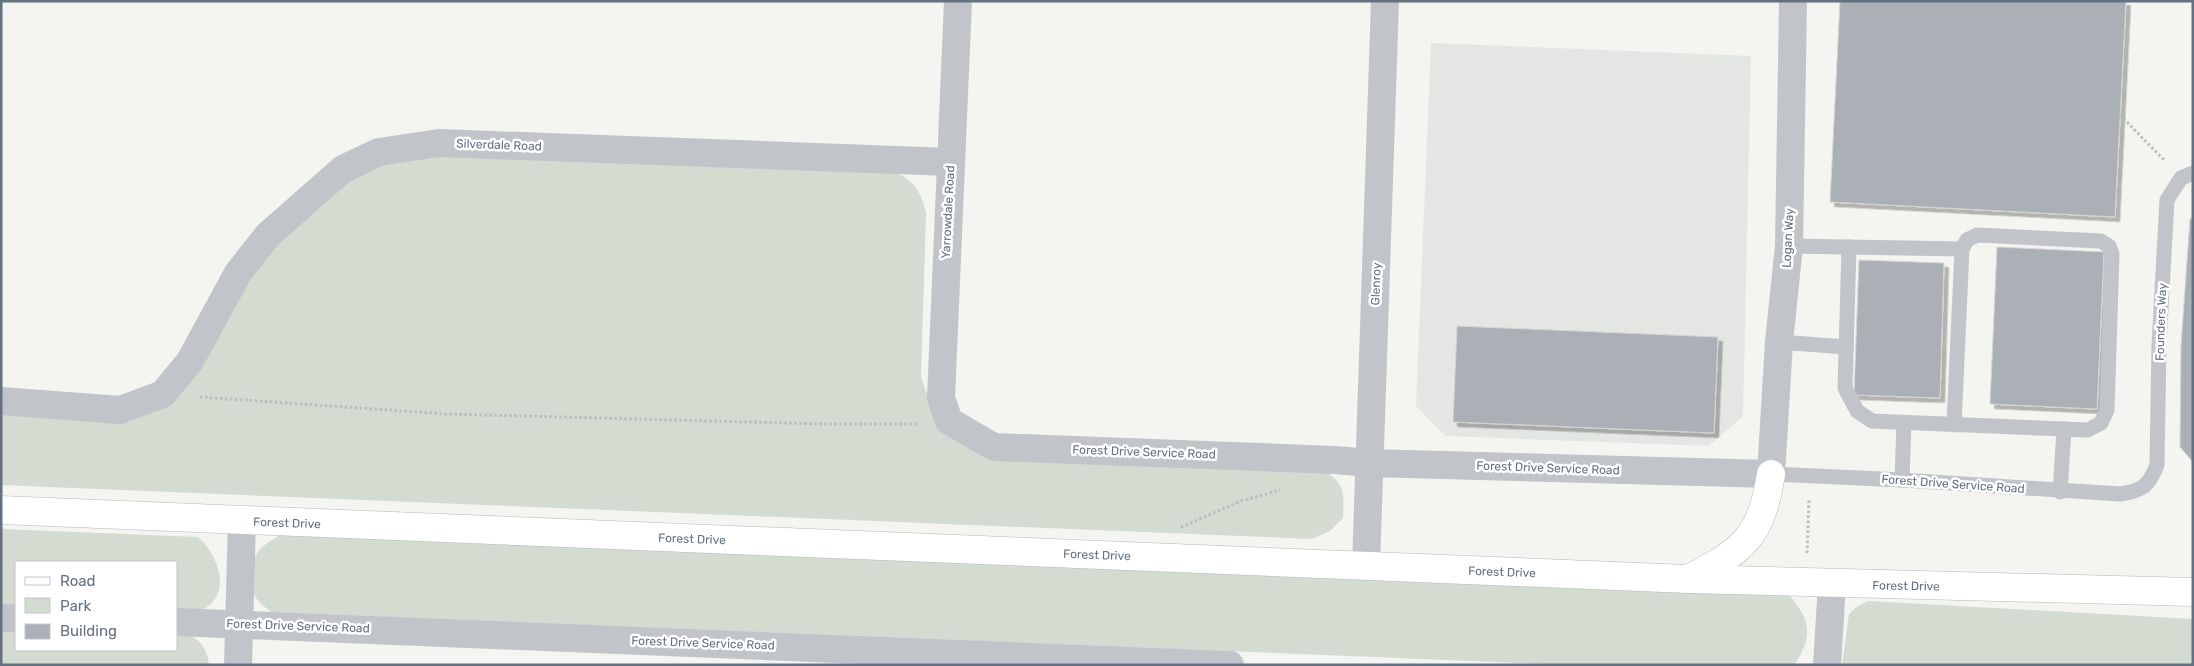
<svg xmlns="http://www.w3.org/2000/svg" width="2194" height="666" font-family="Rubik,sans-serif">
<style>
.built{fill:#e4e6e4}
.green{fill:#d4dbd1}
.building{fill:#aab0b6;stroke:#d5d5d3;filter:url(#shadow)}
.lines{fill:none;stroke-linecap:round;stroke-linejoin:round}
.secondary-casing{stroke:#b4b8bc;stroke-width:29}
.path{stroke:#bbbdbf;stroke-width:3;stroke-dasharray:2.5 2.5;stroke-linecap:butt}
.lane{stroke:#c1c4c8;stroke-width:15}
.street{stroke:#c1c4c8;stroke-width:28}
.secondary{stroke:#fff;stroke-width:28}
.labels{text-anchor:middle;stroke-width:5;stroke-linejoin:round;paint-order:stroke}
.street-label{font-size:12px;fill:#637181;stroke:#fff}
</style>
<defs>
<filter id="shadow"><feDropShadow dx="4.5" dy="4.5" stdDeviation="0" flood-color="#0004"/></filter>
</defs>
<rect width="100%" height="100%" fill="#f4f4f0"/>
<path class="built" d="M1431 43 1751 56 1743 416 1709 446 1445 436 1416 406Z"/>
<g class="green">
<path d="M410 156 888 168C912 180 920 187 926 213L921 377C928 401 938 418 954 438L1324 470C1346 485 1344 493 1343 518L1330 531 1312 539 1 485V414L141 409 239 267 329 183Z"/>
<path d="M1 529 198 537C219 556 234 596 200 611 194 614 183 611 176 611V562H16V604H1Z"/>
<path d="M280 535 1790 596C1811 620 1813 638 1794 665H1569L271 612C255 599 250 595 252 573 253 551 262 546 280 535Z"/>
<path d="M1868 601 2193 619V665H1842L1849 614 1858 606Z"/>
<path d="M1 626 16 627V650H176V633C196 634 207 645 209 665H1Z"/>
</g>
<g class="building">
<path d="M1840 1H2126L2115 217 1830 202Z"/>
<path d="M2190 219H2193V462L2180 447 2181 345Z"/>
<path d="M1997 247 2104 252 2097 409 1990 404Z"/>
<path d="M1859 260 1944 263 1940 398 1854 395Z"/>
<path d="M1457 326 1718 337 1714 433 1453 422Z"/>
</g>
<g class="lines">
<defs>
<g id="secondary">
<path d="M1 510 1688 579 2193 592"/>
<path d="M1690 578C1744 550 1761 537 1771 474"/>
</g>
</defs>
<use href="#secondary" class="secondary-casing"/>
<g class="path">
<path d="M2120 115 2165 161"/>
<path d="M200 397 446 414 825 424H918"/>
<path d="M1181 527 1241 501 1280 490"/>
<path d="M1807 553 1809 499"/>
</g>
<g class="lane">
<path d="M1789 246 1962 249"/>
<path d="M1849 247 1845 388 1857 411 1872 421 2088 430 2101 423 2107 410 2112 254 2109 246 2101 241 1977 235 1967 240 1962 249 1954 425"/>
<path d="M1779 342 1846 347"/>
<path d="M1771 474 1902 480 2120 494C2142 491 2149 486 2157 465L2159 345 2167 200 2181 178 2193 173"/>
<path d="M1902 480 1904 423"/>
<path d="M2060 492 2064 429"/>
</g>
<g class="street">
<path d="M958 1 941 398 949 421 994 447 1335 460 1369 463 1771 474 1779 342 1789 246 1793 1"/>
<path d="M1 401 120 410 163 394 190 361 238 273 268 235 343 169 379 152 439 143 950 162"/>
<path d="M1366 566 1385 1"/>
<path d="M1 618H16"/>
<path d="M176 622 1230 665"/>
<path d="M238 665 242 521"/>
<path d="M1827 665 1832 584"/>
</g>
<use href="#secondary" class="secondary"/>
</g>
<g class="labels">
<g class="street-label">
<text transform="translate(499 145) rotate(2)" y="4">Silverdale Road</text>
<text transform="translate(948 212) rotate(-87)" y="4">Yarrowdale Road</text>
<text transform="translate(1788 238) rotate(-87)" y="4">Logan Way</text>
<text transform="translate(1376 284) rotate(-88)" y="4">Glenroy</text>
<text transform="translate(2161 322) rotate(-88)" y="4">Founders Way</text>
<text transform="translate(1144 452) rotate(2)" y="4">Forest Drive Service Road</text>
<text transform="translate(1548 468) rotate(2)" y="4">Forest Drive Service Road</text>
<text transform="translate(1953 484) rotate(4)" y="4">Forest Drive Service Road</text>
<text transform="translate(287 523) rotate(2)" y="4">Forest Drive</text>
<text transform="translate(692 539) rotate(2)" y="4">Forest Drive</text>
<text transform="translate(1097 555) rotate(2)" y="4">Forest Drive</text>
<text transform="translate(1502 572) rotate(2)" y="4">Forest Drive</text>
<text transform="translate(1906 586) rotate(1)" y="4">Forest Drive</text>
<text transform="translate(298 626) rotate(2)" y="4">Forest Drive Service Road</text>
<text transform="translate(703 643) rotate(2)" y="4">Forest Drive Service Road</text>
</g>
</g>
<rect width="2194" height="666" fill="none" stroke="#637181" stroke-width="5"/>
<rect x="15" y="561" width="162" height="90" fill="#ffffff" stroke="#c1c6cd"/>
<rect x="25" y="577" width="25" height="8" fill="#ffffff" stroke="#c1c6cd"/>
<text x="60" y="586" font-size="15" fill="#637181">Road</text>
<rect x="25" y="598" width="25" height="15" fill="#d4dbd1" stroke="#c1c6cd"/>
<text x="60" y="611" font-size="15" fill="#637181">Park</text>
<rect x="25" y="624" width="25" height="15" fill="#aab0b6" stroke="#c1c6cd"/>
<text x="60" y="636" font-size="15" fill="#637181">Building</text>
</svg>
